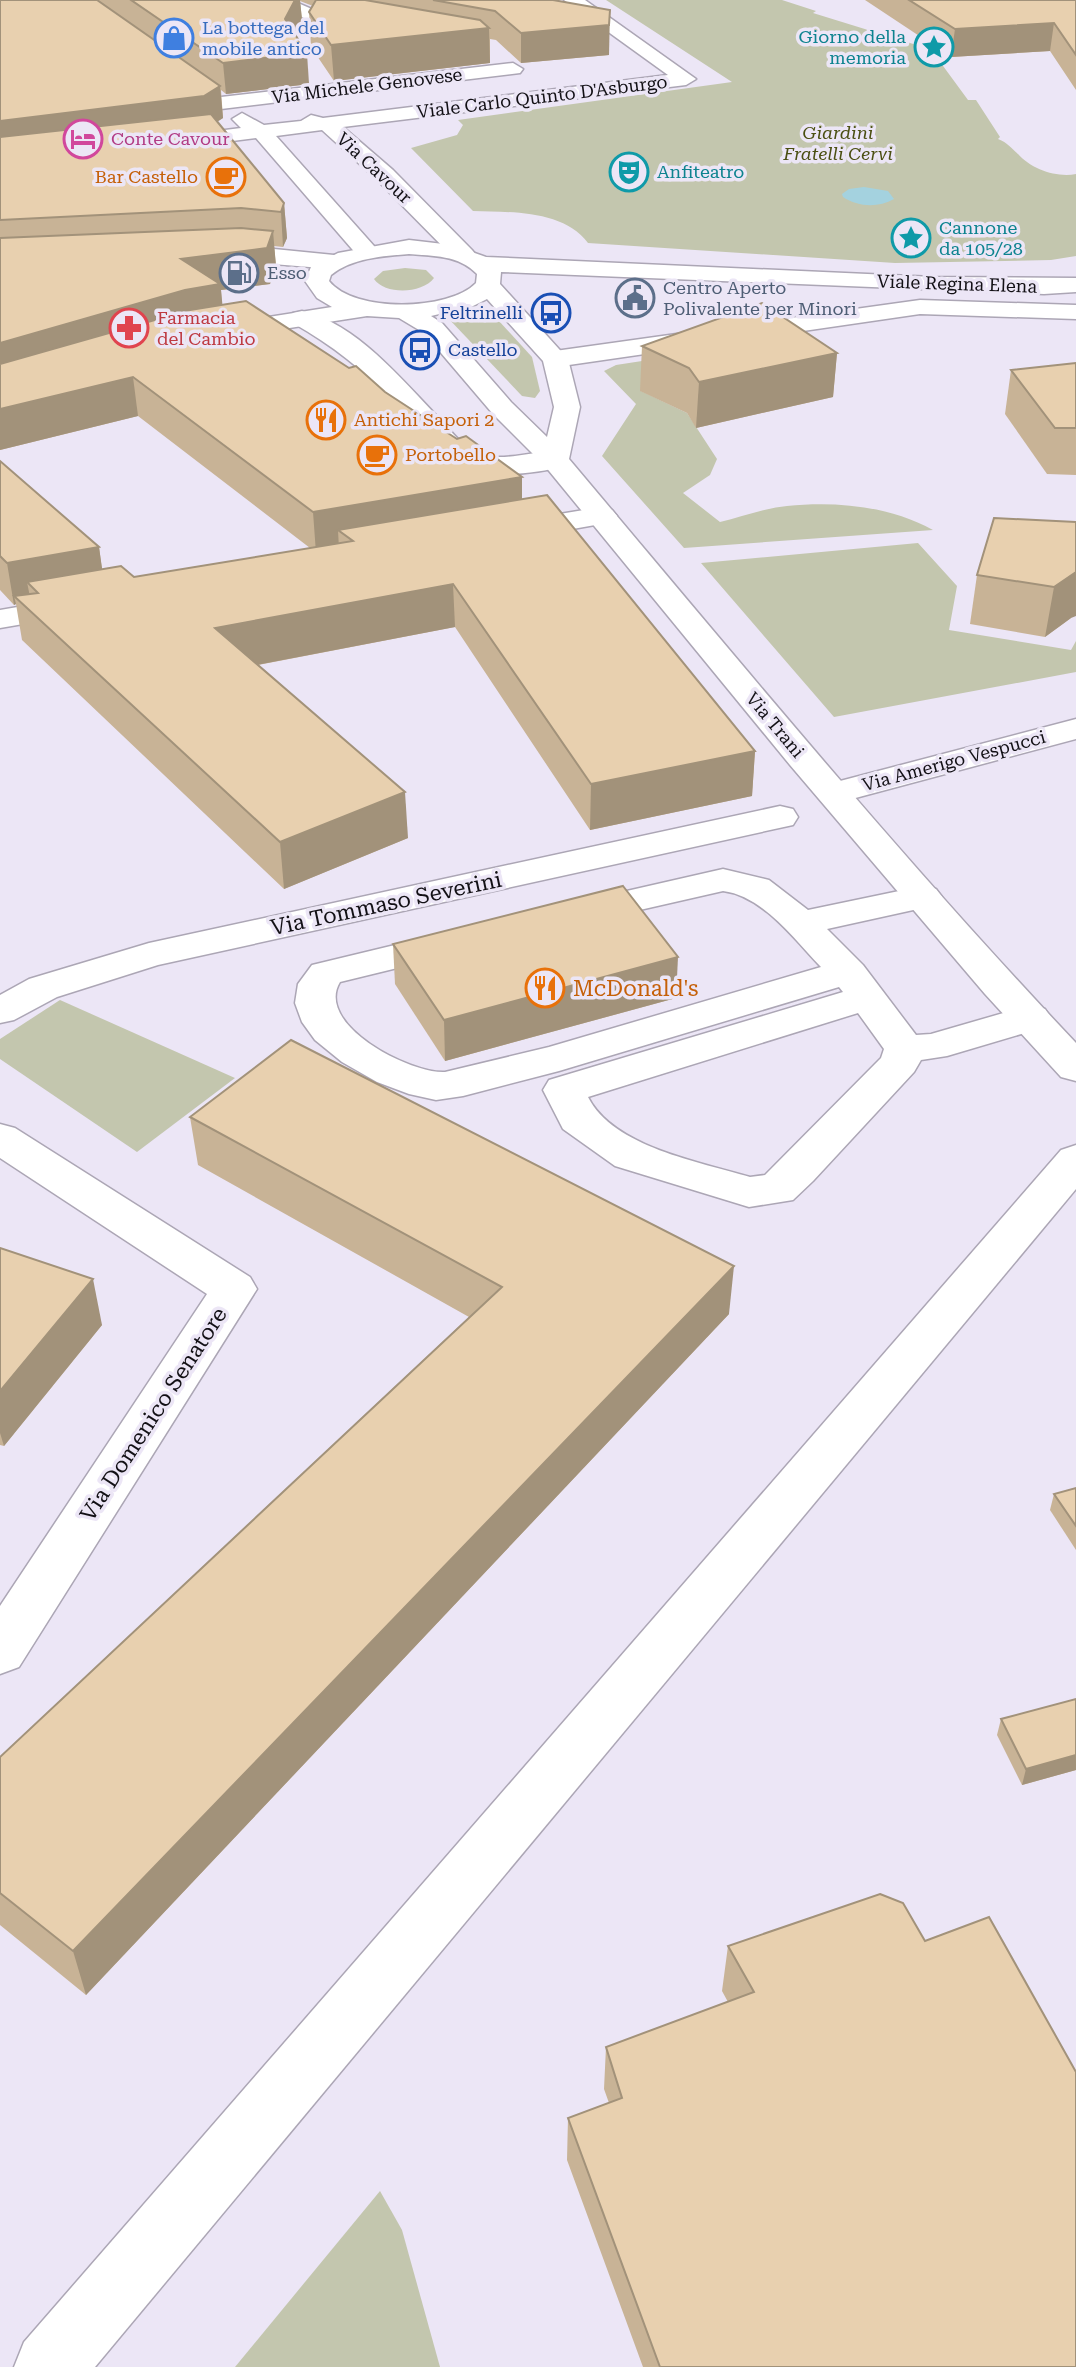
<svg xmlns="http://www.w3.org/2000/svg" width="1076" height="2367" font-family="'Roboto Serif',serif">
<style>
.green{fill:#c3c6ae}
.water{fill:#a4d2df}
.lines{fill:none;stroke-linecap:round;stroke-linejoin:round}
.minor-casing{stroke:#aca6b5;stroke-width:3}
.major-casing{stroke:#aca6b5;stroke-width:3}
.minor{fill:#fff;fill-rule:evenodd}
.major{fill:#fff;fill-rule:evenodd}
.wall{fill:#c8b396}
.shaded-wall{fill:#a2927a}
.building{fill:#e8d0af;stroke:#a2927a;stroke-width:2}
.labels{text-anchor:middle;stroke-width:7;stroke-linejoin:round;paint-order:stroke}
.far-shop-label{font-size:18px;fill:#366cbe;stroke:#ece6f6;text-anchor:start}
.far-culture-label{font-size:18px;fill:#0d838f;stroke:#ece6f6;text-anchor:start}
.far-street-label{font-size:18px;fill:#121015;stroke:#ece6f6}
.far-park-label{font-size:18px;font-style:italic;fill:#4b4f12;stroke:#ece6f6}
.far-hotel-label{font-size:18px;fill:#b23c85;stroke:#ece6f6;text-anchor:start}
.far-food-label{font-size:18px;fill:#c56008;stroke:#ece6f6;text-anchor:start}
.far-service-label{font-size:18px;fill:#4e5e75;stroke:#ece6f6;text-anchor:start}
.far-transit-label{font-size:18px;fill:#164399;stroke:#ece6f6;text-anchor:end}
.far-health-label{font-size:18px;fill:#be3a42;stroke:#ece6f6;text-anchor:start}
.street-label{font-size:22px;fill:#121015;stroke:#ece6f6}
.food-label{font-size:22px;fill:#c56008;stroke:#ece6f6;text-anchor:start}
</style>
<rect width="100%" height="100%" fill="#ece6f6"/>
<g class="green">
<path d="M606 0H782L816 11 813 13 923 47 932 46 945 53 935 55 968 100H976L1000 137 998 139C1008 143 1010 147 1018 154 1031 169 1057 178 1076 174V256L1051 260 895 263 588 243C564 210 510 212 473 211L411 148 457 135 463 125 458 120 732 82Z"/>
<path d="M405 268 426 270 434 278C422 294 385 295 374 279L383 271Z"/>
<path d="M487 308 532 357 540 391 535 398 522 396 447 317Z"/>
<path d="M779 340 641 391 687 413 717 459 710 475 683 493 720 522C742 517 765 508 787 506 836 501 890 506 933 530L684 548 602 456 636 404 604 371 616 365Z"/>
<path d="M918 543 957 586 949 630 1071 650 1076 641V672L834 717 701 563Z"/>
<path d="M60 1000 235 1078 137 1152 0 1059V1039Z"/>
<path d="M380 2191 402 2230 440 2367H235Z"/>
</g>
<path class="water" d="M864 187 888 191 894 199C878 208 858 207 843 197L842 194 849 189Z"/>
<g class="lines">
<defs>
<g id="minor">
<path d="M267 0H291L321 13 374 24 377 28 368 33 310 21Z"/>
<path d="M564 0H585L696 79 686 85 343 127 393 170 472 250 476 255 472 260H456L377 180 322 130 276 136 374 246 378 251 374 256H358L256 138 169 149 159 143 169 137 241 128 232 119 242 113 264 125 301 121 311 115 323 118 668 75Z"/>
<path d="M513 63 523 69 520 73 221 109 211 103 221 97Z"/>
<path d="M244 246 334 255 342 257 346 262 342 267 334 269 209 259 205 254 209 249Z"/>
<path d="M920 300 1076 305V319L920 314 555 367 546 364 542 359 546 354 555 351Z"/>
<path d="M302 311C357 324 400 378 438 417 447 426 457 440 468 448 498 469 533 446 565 454L569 460 565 466C530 475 483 480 450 461 436 453 408 416 395 403 364 370 332 345 293 323L290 318 293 313Z"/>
<path d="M602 507 612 510 617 516 612 522 511 540 501 537 496 531 501 525 511 522Z"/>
<path d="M76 597 87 599 92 606 87 613 0 628V610Z"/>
<path d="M1076 719V739L833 804 821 800 815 793 821 786Z"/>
<path d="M780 806 793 809 798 817 793 825 158 965 57 997 14 1020 0 1023V995L29 979 149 943Z"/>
<path d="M723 869 769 880 808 910 923 886 936 889 942 897 936 905 827 929 863 965 916 1035 931 1034 1031 1005 1045 1009 1051 1018 1045 1027 947 1056 921 1060 914 1072 813 1181 793 1200 749 1207 615 1166 563 1129 543 1090 549 1080 843 992 839 987 559 1071 463 1096 436 1100 409 1094 377 1082 342 1062 315 1040 302 1022 295 1003 298 984 312 965 453 931 467 935 472 943 467 951 340 982C314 1025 411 1074 445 1072L549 1047 821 967C794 939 763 896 723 891L574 925 561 922 555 914 561 906ZM858 1013 884 1049 881 1058 765 1175 750 1177C700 1162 613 1147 588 1097Z"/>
<path d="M0 1124 15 1128 250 1277 257 1289 19 1667 0 1674V1606L207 1294 0 1158Z"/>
<path d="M1076 1145V1189L95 2367H14L24 2342 1061 1150Z"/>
</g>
<path id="major" d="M409 240 452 245 486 257 934 277 1076 278V292L1044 294 501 272 500 284 568 359 580 407 569 459C735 656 899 856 1076 1043V1081L1061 1077 985 994 790 765 545 466 493 414 424 333 399 318 367 316 218 339 209 337 206 332 209 327 218 325 332 307 317 298 305 281 311 267 338 253ZM409 254C433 256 459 255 477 274L476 283C449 311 354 313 329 281L331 275C352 258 383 256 409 254ZM487 299 543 361 554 407 547 437 511 402 442 323 431 316 473 306Z"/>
</defs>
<use href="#minor" class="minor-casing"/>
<use href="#major" class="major-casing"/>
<use href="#minor" class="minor"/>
<use href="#major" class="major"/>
</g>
<g class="wall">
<path d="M0 0H553L609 55 521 63 496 40 490 39V63L334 81 311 47 309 12 313 6 300 1 302 20 295 34 309 84 226 94 221 90 223 118 217 122 284 203 287 238 283 247 274 246 276 266 270 284 221 290 222 305 385 392 457 439 522 477V499L755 751 752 796 590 830 455 627 258 665 408 838 284 889 22 640 16 604 14 605 0 590V461L99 547 102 570 134 577 310 548 138 416 0 450Z"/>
<path d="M865 0H1076V90L1050 51 951 57Z"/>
<path d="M642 346 837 353 833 397 696 428 687 413 640 391Z"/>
<path d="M1076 363V475L1047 474 1005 414 1011 370Z"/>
<path d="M1076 522 1071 618 1045 637 970 624 977 575Z"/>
<path d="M393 944 676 998 445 1061 395 984Z"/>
<path d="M190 1117 729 1314 86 1995 0 1925V1757L469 1317 198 1165Z"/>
<path d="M0 1248 102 1325 4 1446 0 1445Z"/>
<path d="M1076 1488V1550L1050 1510 1054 1494Z"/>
<path d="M1076 1699V1770L1022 1785 997 1735 1001 1719Z"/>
<path d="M728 1946 1076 2367H643L567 2160 568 2118 609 2103 604 2089 606 2047 728 2002 722 1991Z"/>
</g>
<g class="shaded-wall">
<path d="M295 0H300L302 20 287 49 285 19Z"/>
<path d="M610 10 609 55 521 63V33Z"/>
<path d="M1054 23 1050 51 951 57 955 29Z"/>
<path d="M489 28 490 63 334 81 331 45Z"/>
<path d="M307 53 309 84 226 94 223 63Z"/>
<path d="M220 86 223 118 207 128 0 154V121Z"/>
<path d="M284 203 287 238 283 247 281 212Z"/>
<path d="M273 231 276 266 270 284 221 290 224 321 0 383V343L181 259Z"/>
<path d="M837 353 833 397 696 428 699 382Z"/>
<path d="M133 377 138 416 0 450V409Z"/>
<path d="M522 477V518L338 530 339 549 316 553 313 512Z"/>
<path d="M99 547 105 589 38 593 27 582 31 602 14 596 16 604 14 605 7 563Z"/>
<path d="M1076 572V616L1071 618 1045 637 1054 587Z"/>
<path d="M453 584 455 627 220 672 215 628Z"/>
<path d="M755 751 752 796 590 830 591 784Z"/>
<path d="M405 792 408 838 284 889 280 842Z"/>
<path d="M678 957 676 998 445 1061 444 1020Z"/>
<path d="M734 1266 729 1314 86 1995 73 1951Z"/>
<path d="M93 1279 102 1325 4 1446 0 1433V1391Z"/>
<path d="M1076 1755V1770L1022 1785 1026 1769Z"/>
</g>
<g class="building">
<path d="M0 0H97L220 86 204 96 0 121Z"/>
<path d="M131 0H295L285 19 307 53 223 63Z"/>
<path d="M316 0H365L480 20 489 28 331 45 309 12Z"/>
<path d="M433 0H553L610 10 609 25 521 33 495 11Z"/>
<path d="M909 0H1076V55L1054 23 955 29Z"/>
<path d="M211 114 284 203 281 212 241 208 0 220V137Z"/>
<path d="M241 228 273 231 267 248 181 259 220 284 185 290 0 343V238Z"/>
<path d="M246 301 349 368 356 366 385 392 457 439 466 436 522 477 313 512 133 377 0 409V364L190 310Z"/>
<path d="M762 303 837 353 699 382 689 368 642 346Z"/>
<path d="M1076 363V428H1055L1011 370Z"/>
<path d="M0 461 99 547 7 563 0 556Z"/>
<path d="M547 495 755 751 591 784 453 584 215 628 405 792 280 842 14 596 38 593 27 582 121 566 134 577 353 541 338 530Z"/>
<path d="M994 518 1076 522V572L1054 587 977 575Z"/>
<path d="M623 886 678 957 444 1020 393 944Z"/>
<path d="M291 1040 734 1266 73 1951 0 1893V1757L502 1287 190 1117Z"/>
<path d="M0 1248 93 1279 0 1391Z"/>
<path d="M1076 1488V1526L1054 1494Z"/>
<path d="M1076 1699V1755L1026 1769 1001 1719Z"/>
<path d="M880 1894 903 1903 925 1941 989 1917 1076 2072V2367H660L568 2118 622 2098 606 2047 754 1992 728 1946Z"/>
</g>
<defs>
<symbol id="shop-ring" viewBox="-11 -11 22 22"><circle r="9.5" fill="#ece6f6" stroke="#3f7fe0" stroke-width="1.5"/><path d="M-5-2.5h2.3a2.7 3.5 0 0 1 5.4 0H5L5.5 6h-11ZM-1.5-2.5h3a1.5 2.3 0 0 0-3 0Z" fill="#3f7fe0"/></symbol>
<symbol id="sight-ring" viewBox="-11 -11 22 22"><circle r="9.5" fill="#ece6f6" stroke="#0f9aa8" stroke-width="1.5"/><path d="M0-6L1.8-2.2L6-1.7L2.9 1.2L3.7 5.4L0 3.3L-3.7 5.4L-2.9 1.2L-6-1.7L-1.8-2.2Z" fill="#0f9aa8"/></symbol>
<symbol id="hotel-ring" viewBox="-11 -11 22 22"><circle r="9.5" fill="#ece6f6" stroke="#d1479c" stroke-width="1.5"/><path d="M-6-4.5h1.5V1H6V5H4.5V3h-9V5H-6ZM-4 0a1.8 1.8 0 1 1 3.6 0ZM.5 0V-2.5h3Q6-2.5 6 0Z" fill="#d1479c"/></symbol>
<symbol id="theatre-ring" viewBox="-11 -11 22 22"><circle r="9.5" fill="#ece6f6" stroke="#0f9aa8" stroke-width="1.5"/><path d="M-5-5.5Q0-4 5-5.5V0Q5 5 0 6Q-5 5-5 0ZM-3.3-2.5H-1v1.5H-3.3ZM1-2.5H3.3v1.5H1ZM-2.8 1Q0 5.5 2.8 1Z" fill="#0f9aa8"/></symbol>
<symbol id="cafe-ring" viewBox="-11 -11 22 22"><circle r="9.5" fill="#ece6f6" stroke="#e8710a" stroke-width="1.5"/><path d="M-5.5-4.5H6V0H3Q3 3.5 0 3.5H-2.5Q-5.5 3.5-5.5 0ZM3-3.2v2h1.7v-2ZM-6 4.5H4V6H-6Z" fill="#e8710a"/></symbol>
<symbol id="fuel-ring" viewBox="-11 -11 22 22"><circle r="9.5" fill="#ece6f6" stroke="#5c6f8a" stroke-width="1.5"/><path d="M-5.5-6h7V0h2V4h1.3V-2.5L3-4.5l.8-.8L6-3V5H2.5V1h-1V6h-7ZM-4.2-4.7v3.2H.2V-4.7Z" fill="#5c6f8a"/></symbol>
<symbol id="civic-ring" viewBox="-11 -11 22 22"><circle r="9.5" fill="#ece6f6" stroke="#5c6f8a" stroke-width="1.5"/><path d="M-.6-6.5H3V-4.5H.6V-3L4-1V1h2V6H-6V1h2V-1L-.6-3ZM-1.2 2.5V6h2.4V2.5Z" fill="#5c6f8a"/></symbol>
<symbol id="bus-ring" viewBox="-11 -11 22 22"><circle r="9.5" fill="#ece6f6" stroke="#1a4fb4" stroke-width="1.5"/><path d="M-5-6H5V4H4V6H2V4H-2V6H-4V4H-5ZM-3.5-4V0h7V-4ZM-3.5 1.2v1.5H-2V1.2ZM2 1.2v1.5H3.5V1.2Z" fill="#1a4fb4"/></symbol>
<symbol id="pharmacy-ring" viewBox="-11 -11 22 22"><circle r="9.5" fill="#ece6f6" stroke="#e0444e" stroke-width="1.5"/><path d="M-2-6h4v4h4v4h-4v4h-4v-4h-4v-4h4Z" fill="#e0444e"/></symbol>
<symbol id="restaurant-ring" viewBox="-11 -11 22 22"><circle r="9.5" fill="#ece6f6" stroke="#e8710a" stroke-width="1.5"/><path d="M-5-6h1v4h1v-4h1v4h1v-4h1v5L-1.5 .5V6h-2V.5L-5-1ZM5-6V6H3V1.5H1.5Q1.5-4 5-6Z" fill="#e8710a"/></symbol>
</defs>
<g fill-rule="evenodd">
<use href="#shop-ring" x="152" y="16" width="44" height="44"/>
<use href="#sight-ring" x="912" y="25" width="44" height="44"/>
<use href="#hotel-ring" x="61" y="117" width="44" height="44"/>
<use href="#theatre-ring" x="607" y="150" width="44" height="44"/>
<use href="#cafe-ring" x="204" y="155" width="44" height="44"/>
<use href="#sight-ring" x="889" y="216" width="44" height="44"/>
<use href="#fuel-ring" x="217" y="251" width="44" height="44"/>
<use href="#civic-ring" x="613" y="276" width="44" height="44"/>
<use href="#bus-ring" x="529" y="291" width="44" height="44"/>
<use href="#pharmacy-ring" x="107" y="306" width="44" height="44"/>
<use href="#bus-ring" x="398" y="328" width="44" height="44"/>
<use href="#restaurant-ring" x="304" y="398" width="44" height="44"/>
<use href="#cafe-ring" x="355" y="433" width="44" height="44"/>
<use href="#restaurant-ring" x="523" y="966" width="44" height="44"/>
</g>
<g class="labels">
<g class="far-shop-label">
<text x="202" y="34">La bottega del<tspan x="202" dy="21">mobile antico</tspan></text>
</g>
<g class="far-culture-label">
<text x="906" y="43" text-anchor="end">Giorno della<tspan x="906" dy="21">memoria</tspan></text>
<text x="657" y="178">Anfiteatro</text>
<text x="939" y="234">Cannone<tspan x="939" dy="21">da 105/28</tspan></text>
</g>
<g class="far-street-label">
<text transform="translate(367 86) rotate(-7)" y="6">Via Michele Genovese</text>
<text transform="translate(542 97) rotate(-7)" y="6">Viale Carlo Quinto D'Asburgo</text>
<text transform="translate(374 168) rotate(43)" y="6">Via Cavour</text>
<text transform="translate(957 284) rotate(2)" y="6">Viale Regina Elena</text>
<text transform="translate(775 725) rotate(50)" y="6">Via Trani</text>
<text transform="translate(954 761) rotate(-15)" y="6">Via Amerigo Vespucci</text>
</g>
<g class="far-park-label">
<text x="838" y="139">Giardini<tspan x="838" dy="21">Fratelli Cervi</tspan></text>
</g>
<g class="far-hotel-label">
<text x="111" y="145">Conte Cavour</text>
</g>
<g class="far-food-label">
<text x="198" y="183" text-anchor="end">Bar Castello</text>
<text x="354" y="426">Antichi Sapori 2</text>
<text x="405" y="461">Portobello</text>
</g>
<g class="far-service-label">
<text x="267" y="279">Esso</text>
<text x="663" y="294">Centro Aperto<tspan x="663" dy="21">Polivalente per Minori</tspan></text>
</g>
<g class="far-transit-label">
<text x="523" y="319">Feltrinelli</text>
<text x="448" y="356" text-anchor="start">Castello</text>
</g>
<g class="far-health-label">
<text x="157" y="324">Farmacia<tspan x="157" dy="21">del Cambio</tspan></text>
</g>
<g class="street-label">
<text transform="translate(386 903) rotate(-12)" y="8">Via Tommaso Severini</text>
<text transform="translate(153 1414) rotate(-57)" y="8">Via Domenico Senatore</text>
</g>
<g class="food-label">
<text x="573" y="996">McDonald's</text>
</g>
</g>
</svg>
